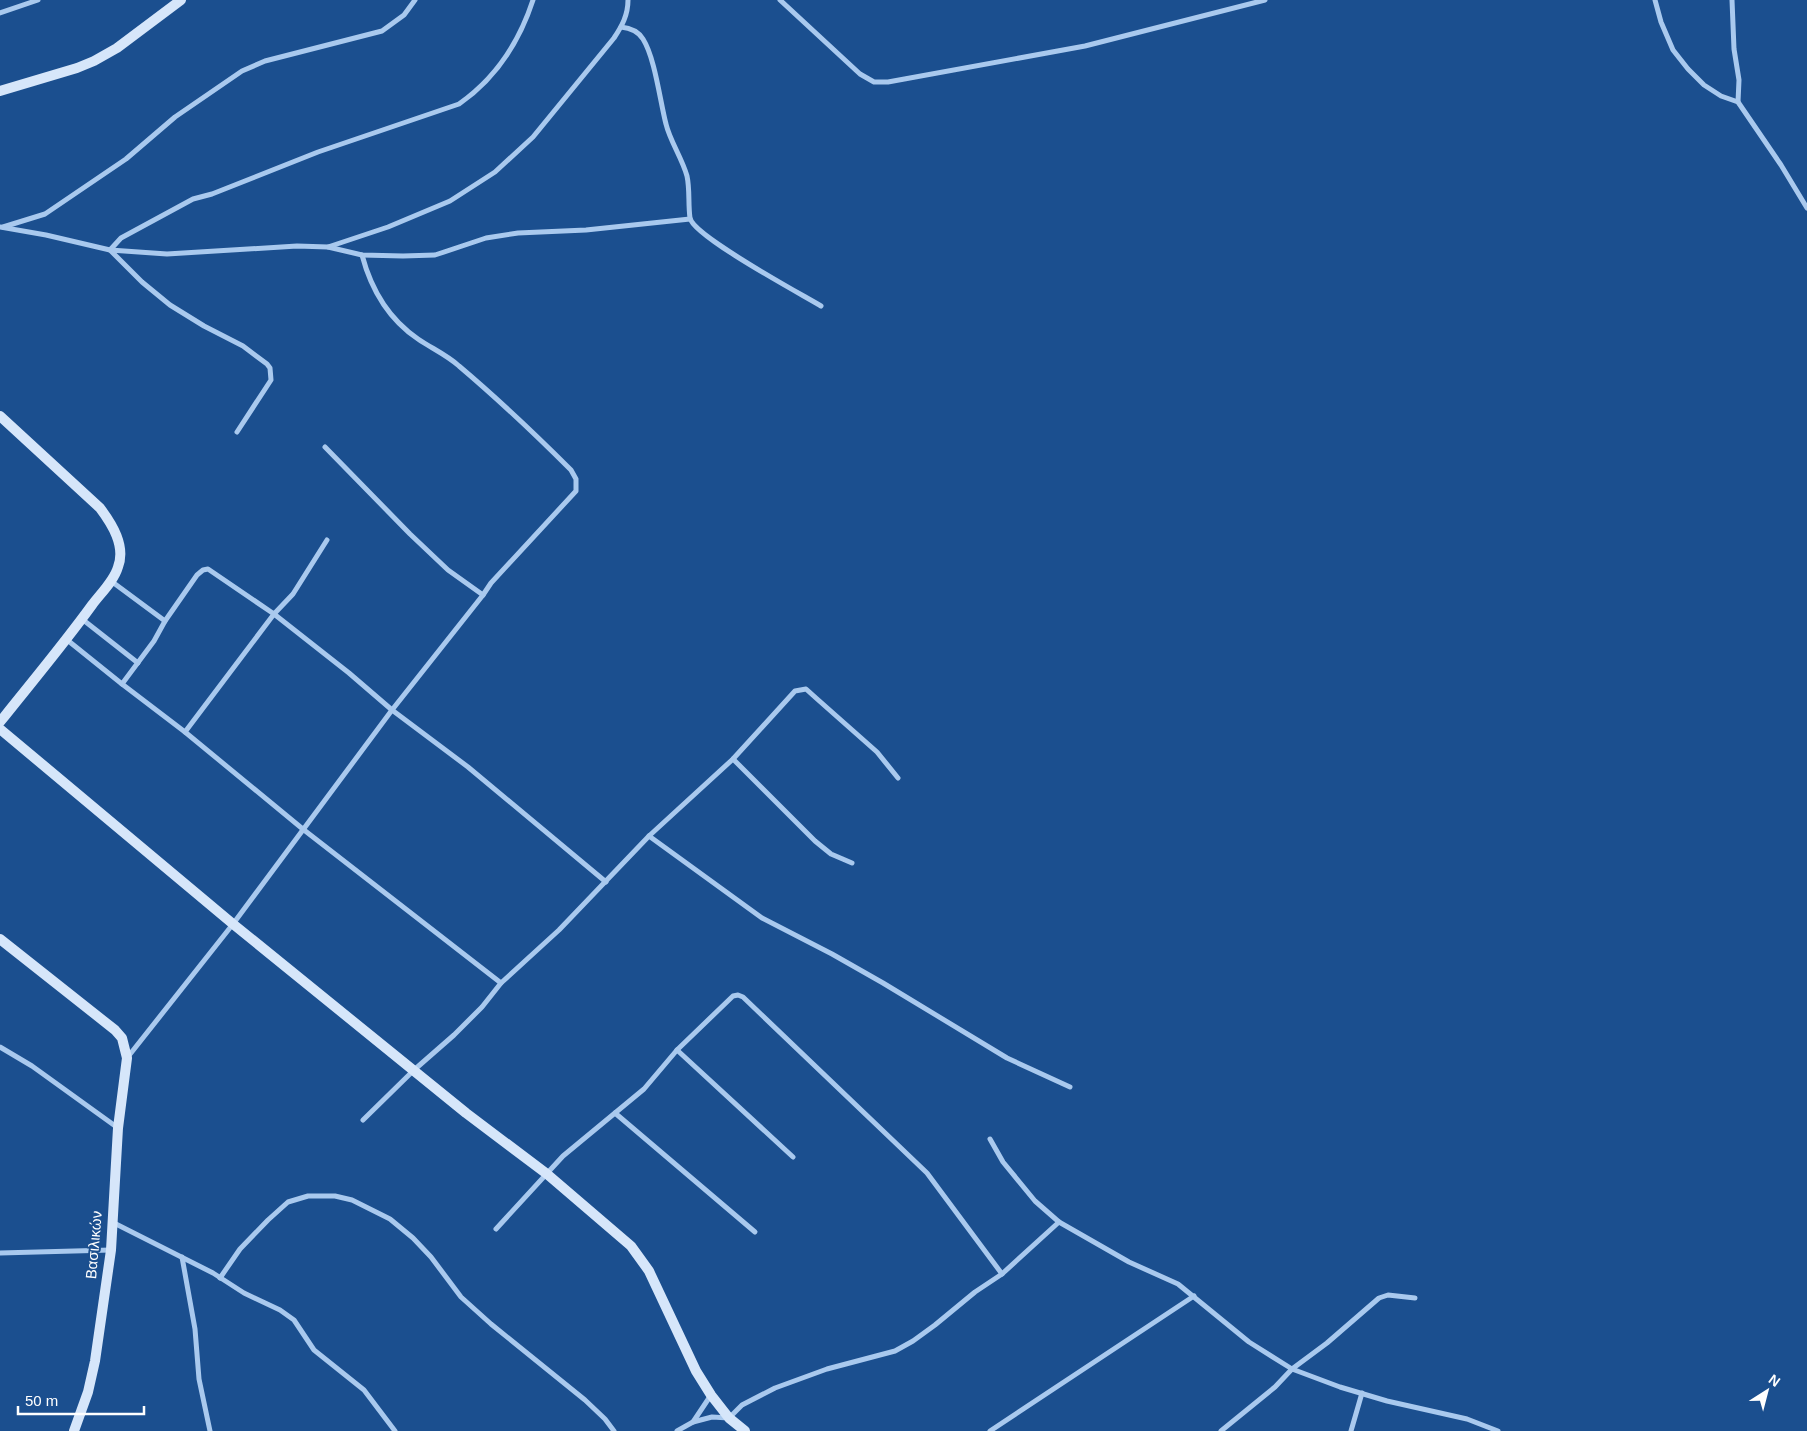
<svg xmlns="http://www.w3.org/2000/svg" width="1807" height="1431" font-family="Helvetica,sans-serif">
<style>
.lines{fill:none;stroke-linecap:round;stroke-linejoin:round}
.street{stroke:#a9c9ee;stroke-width:5}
.secondary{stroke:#d6e6fa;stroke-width:10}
.labels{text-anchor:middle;stroke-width:4;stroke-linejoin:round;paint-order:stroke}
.street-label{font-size:15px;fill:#fff;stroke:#1b4f8f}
</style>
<rect width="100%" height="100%" fill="#1b4f8f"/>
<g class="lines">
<g class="street">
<path d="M780 0 860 74 874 82H888L1085 46 1265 0"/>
<path d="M1655 0 1661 22 1673 50 1688 69 1704 85 1721 96 1738 102 1781 165 1807 208"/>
<path d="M1732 0 1734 49 1739 80 1738 102"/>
<path d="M0 13 38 0"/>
<path d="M621 27C631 28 638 31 643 39 655 58 660 101 666 124 670 141 682 158 687 176 690 190 688 204 690 218 693 236 801 294 821 306"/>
<path d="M0 227 46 235 110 250 167 254 297 246 328 247 362 255 403 256 435 255 486 238 518 233 586 230 690 219"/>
<path d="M3 227 45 214 126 159 175 117 242 71 265 61 382 31 404 15 415 0"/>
<path d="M328 247 388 227 450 201 495 172 533 137 614 38C622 26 628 15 628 0"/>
<path d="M237 432 271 380 270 368 267 364 243 346 204 326 170 305 142 282 110 250 121 238 193 199 212 194 318 152 459 104C496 78 519 43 533 0"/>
<path d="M325 447 410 534 448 570 483 595"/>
<path d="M111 581 165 621 154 641 122 684"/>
<path d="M82 619 138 663"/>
<path d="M165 621 197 575 203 570 208 569 274 614 293 594 327 540"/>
<path d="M66 639 122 684 185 732 304 830 501 983"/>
<path d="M185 732 274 614 349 673 392 710 468 767 606 882"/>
<path d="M733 759 815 841 831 854 852 863"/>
<path d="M649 836 762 918 832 954 883 983 1007 1058 1070 1087"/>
<path d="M0 1047 32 1066 118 1128"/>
<path d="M677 1050 793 1157"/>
<path d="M127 1058 233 924 392 710 483 595 491 583 576 491V479L571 470C535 434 498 399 459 366 447 355 431 348 418 339 387 318 371 289 362 255"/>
<path d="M615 1113 755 1232"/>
<path d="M363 1120 414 1070 454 1035 482 1007 501 983 559 930 649 836 733 759 795 691 806 689 816 698 877 752 898 778"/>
<path d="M990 1139 1003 1162 1035 1201 1059 1222 1129 1262 1178 1284 1249 1342 1292 1369 1340 1387 1387 1401 1467 1419 1498 1431"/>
<path d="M112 1222 213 1273 244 1293 280 1310 294 1320 314 1350 364 1390 395 1431"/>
<path d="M496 1229 563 1156 644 1089 677 1050 733 996 738 995 743 997 927 1173 1002 1274"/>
<path d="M0 1253 111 1250"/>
<path d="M182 1257 195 1329 199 1379 210 1431"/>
<path d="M220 1278 240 1249 268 1220 288 1202 308 1196H335L352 1200 390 1219 413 1238 431 1257 461 1297 491 1324 585 1400 605 1419 614 1431"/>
<path d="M693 1422 712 1417 729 1418 742 1405 775 1388 827 1369 895 1351 913 1341 935 1325 975 1292 1002 1274 1059 1222"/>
<path d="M677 1431 693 1422 711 1395"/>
<path d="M990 1431 1194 1296"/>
<path d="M1221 1431 1275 1387 1292 1369 1327 1343 1379 1298 1388 1295 1415 1298"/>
<path d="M1351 1431 1362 1393"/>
</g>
<g class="secondary">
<path d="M0 91 77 68 94 61 117 48 181 0"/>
<path d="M0 416 100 508C112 524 126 546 118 567 114 581 100 594 92 605 63 645 31 683 0 722"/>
<path d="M0 729 233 924 466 1113 547 1174 631 1246 649 1271 696 1371 711 1395 729 1418 745 1431"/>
<path d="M0 939 115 1030 122 1038 127 1058 118 1128 111 1250 95 1361 88 1392 74 1431"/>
</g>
</g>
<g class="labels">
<g class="street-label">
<text transform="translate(94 1245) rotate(-85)" y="5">Βασιλικών</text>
</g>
</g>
<g transform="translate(1767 1391) rotate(36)" stroke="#1b4f8f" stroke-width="4" paint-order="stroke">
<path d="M0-4L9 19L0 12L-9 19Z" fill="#ffffff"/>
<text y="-8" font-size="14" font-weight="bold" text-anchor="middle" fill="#ffffff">N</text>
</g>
<path d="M18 1406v8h126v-8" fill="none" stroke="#ffffff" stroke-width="2.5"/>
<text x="25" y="1406" font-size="15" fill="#ffffff" stroke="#1b4f8f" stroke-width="4" paint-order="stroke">50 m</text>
</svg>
